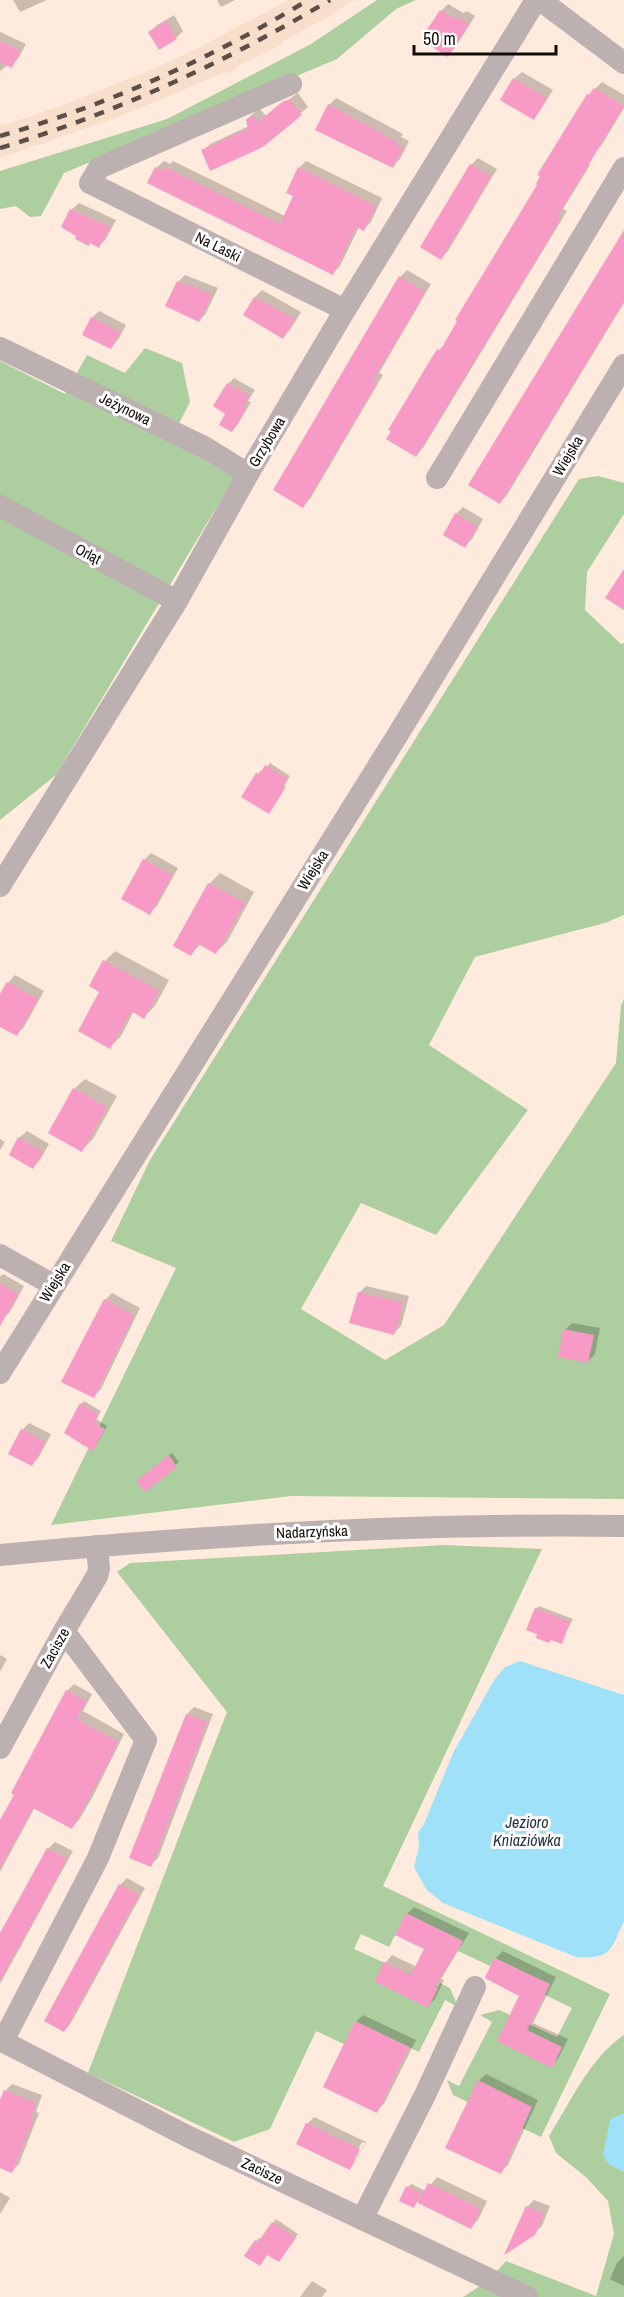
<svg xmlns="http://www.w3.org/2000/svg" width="624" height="2297" font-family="'Archivo Narrow',sans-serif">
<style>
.built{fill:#f8dfcc}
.green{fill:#adce9e}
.water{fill:#a0e1fa}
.shadow{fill:#0003;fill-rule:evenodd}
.building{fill:#f89ac6}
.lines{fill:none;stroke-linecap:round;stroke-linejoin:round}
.minor{stroke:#bcb0b1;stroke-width:22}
.rail{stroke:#5b5049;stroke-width:4.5;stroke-dasharray:10 10;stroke-linecap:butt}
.labels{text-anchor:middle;stroke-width:6;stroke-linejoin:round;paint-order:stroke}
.street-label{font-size:15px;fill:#130d08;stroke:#fff}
.water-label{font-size:16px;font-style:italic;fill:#1d323a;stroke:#fff}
</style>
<rect width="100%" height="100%" fill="#ffebdd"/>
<path class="built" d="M288 0H354L321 22 320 21 282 42 283 44 236 67 237 69 227 74 226 72 119 117 0 158V126L58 107 155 68 202 46Z"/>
<g class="green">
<path d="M377 0H416L396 9 337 59 64 173 41 216 30 217 16 206 0 209V171L167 119 311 44Z"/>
<path d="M145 348 182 363 190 402 171 439 234 478 56 775 0 820V361L65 394 87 355 125 373Z"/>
<path d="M598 476 624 483V514L587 572 585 610 621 644 624 643V915L605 923 475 957 429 1045 528 1110 436 1235 361 1203 301 1309 385 1360 444 1325 616 1063 621 1005 624 999V1499L291 1496 51 1525 176 1268 111 1241 150 1160 579 479Z"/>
<path d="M444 1545 542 1549 383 1886 610 1994 541 2137 453 2095 447 2080 459 2086 492 2022 480 2015 499 2010 557 2037 572 2008 545 1995 549 1984 495 1958 490 1966 458 1951 463 1941 406 1914 389 1947 361 1934 354 1949 438 1987 440 1983 450 1988 458 2007 445 2000 419 2052 355 2021 344 2044 316 2031 270 2129 234 2142 88 2073 227 1712 117 1572 130 1563Z"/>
<path d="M624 2035V2297H463L489 2280 506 2261 596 2296 614 2234 608 2201 587 2178 556 2153 549 2136C571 2101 590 2058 624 2035Z"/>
</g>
<g class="water">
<path d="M520 1661 624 1695V1921C610 1951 612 1959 576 1957L443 1903 426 1889 414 1867 419 1846 418 1832 424 1824 453 1753 494 1680 505 1667Z"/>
<path d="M624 2113V2172L610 2165 603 2156 610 2119Z"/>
</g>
<g class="shadow">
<path d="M13 0H47L20 12Z"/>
<path d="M217 0H235L221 7Z"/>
<path d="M448 4 463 13 467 11 475 16 455 48 448 55 441 11Z"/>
<path d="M174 15 183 31 176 38 150 32 157 25Z"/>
<path d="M0 32 26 44 18 59 11 66 8 65 0 71Z"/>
<path d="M522 72 553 90 540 111 533 118 514 79Z"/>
<path d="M602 82 624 95V108L601 146 594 153 595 89Z"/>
<path d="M298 93 308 107 262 146 203 151 210 144 249 126 247 119 255 112 260 109 266 116Z"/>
<path d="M336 98 403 134 401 137 409 141 400 159 393 166 329 105Z"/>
<path d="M562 142 590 165 563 209 567 211 423 448 416 455 390 429 439 350 446 343 459 320Z"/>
<path d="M478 158 497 169 448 251 441 258 471 165Z"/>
<path d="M164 161 170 164 173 161 285 216 295 196 299 168 306 161 382 198 371 222 364 229 359 227 340 266 333 273 156 168Z"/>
<path d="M79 203 116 220 106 239 99 246 71 210Z"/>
<path d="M624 232V303L507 495 500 502Z"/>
<path d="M407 270 431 284 379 373 383 375 310 499 303 506 400 277Z"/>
<path d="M185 275 218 288 206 313 199 321 178 282Z"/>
<path d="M262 290 301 312 290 330 283 337 246 314 255 297Z"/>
<path d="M99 311 126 325 118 340 111 348 92 318Z"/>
<path d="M234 378 255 390 248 401 251 402 238 424 232 431 227 413 228 384Z"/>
<path d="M463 507 483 519 472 539 465 546 456 514Z"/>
<path d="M270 763 290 776 284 785 286 786 272 809 258 774 261 770 263 772Z"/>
<path d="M151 853 178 868 157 906 150 913 144 860Z"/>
<path d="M220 873 254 892 227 942 216 952 201 944 191 954 209 884Z"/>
<path d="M115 951 169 980 155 1006 144 1017 134 1011 121 1036 110 1047 101 991 105 961Z"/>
<path d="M15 975 44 991 24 1027 17 1034 0 1025V997L8 983Z"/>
<path d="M85 1079 117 1096 93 1139 82 1150 74 1089Z"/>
<path d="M27 1131 49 1144 40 1160 33 1167 19 1138Z"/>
<path d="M0 1139 5 1142 0 1150Z"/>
<path d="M3 1274 24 1286 10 1312 3 1319 0 1318V1277Z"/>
<path d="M366 1286 409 1296 401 1326 394 1333 359 1293Z"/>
<path d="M112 1293 140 1308 101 1389 94 1396 105 1300Z"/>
<path d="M572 1323 600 1328 595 1354 588 1361 565 1330Z"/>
<path d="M84 1401 101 1411 96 1419 107 1426 96 1446 81 1404Z"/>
<path d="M29 1423 51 1434 39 1457 32 1465 22 1430Z"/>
<path d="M172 1453 179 1462 145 1490 141 1478Z"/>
<path d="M539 1606 573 1619 561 1642 539 1633 536 1609Z"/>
<path d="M0 1655 7 1659 0 1672Z"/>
<path d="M74 1684 92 1694 83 1711 124 1734 92 1798 79 1820 72 1827 35 1807 0 1872V1823L67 1691Z"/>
<path d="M194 1707 213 1714 158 1858 151 1865 131 1858 187 1714Z"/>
<path d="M55 1842 73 1851 0 1984V1936L48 1849Z"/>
<path d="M127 1878 145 1888 71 2023 64 2031 120 1885Z"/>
<path d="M414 1907 469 1933 441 1979 444 1980 435 1999 428 2006 385 1963 392 1955 417 1967 426 1949 407 1914Z"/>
<path d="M503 1951 556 1977 533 2023 568 2039 558 2059 551 2066 499 2040 521 1995 487 1977 495 1959Z"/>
<path d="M363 2015 416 2040 384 2104 377 2111 356 2022Z"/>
<path d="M486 2074 538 2100 508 2165 501 2172 479 2081Z"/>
<path d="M12 2084 42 2095 36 2112 39 2113 19 2164 12 2171 0 2167V2104L5 2091Z"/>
<path d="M314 2117 366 2142 356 2161 349 2168 307 2124ZM362 2142 365 2143 355 2162H352Z"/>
<path d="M437 2177 487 2201 478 2220 471 2227 418 2201 414 2206 408 2187 411 2184 426 2191Z"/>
<path d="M0 2192 10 2198 0 2214Z"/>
<path d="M534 2200 550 2206 542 2226 534 2234 527 2207Z"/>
<path d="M276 2219 298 2234 282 2257 256 2241 259 2238 261 2240Z"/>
<path d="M624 2256V2286L610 2279 617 2263Z"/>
<path d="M312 2281 327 2290 322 2297H300Z"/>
</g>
<g class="building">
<path d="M440 10 455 19 459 18 469 24 448 57 423 41 427 35 424 34Z"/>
<path d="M166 21 177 39 159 50 148 32Z"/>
<path d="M0 41 20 51 12 68 0 62Z"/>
<path d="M513 78 547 98 534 120 500 100Z"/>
<path d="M594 88 624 106 557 217 561 219 416 457 386 439 391 431 388 430 437 349 440 351 457 321 455 320 537 185 536 184 540 176 537 175 587 94 589 95Z"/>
<path d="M290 99 302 115 263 147 210 171 201 150 248 129 246 119 253 116 258 122 282 102Z"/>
<path d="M328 104 397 142 395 144 403 148 393 168 315 130Z"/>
<path d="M470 164 491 176 441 260 420 247Z"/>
<path d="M155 167 163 171 165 167 280 224 293 196 286 193 298 167 376 206 364 231 356 227 333 275 147 183Z"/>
<path d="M70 209 110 227 99 248 90 243 89 246 75 239 76 236 61 227Z"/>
<path d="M624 230V301L500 504 468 485Z"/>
<path d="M399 276 425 292 373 380 377 383 303 508 273 490Z"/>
<path d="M177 281 188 286 189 284 212 295 199 322 165 306Z"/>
<path d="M254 297 295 319 283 339 243 315Z"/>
<path d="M91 317 120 332 111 349 82 335Z"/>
<path d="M227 383 250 396 243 407 246 409 232 432 219 425 225 414 213 406Z"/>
<path d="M455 513 477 527 465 548 443 535Z"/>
<path d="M624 569V610L605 598Z"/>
<path d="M265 765 288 779 282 788 284 790 269 814 241 797 256 773 260 774Z"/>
<path d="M143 859 172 875 150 915 121 899Z"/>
<path d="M208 883 245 903 216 954 198 944 191 956 173 946Z"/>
<path d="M103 960 159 991 144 1019 131 1011 110 1049 78 1031 99 992 89 986Z"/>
<path d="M7 982 38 999 17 1036 0 1027V994Z"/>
<path d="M73 1088 107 1107 82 1152 48 1133Z"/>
<path d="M18 1137 43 1152 33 1169 9 1155Z"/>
<path d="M0 1283 18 1294 0 1326Z"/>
<path d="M358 1292 403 1303 394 1335 349 1323Z"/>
<path d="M104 1299 134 1315 94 1398 61 1382Z"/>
<path d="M563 1329 594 1335 588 1363 558 1357Z"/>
<path d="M80 1403 99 1415 94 1423 105 1429 93 1451 64 1433Z"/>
<path d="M21 1429 45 1442 32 1466 8 1454Z"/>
<path d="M169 1455 177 1467 145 1492 136 1481Z"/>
<path d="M535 1608 570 1622 562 1644 551 1640 549 1643 536 1638 537 1634 526 1630Z"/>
<path d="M66 1690 86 1701 77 1719 118 1742 113 1751 114 1752 72 1829 33 1808 0 1868V1820L14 1795 11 1793Z"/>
<path d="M186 1714 207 1722 151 1867 129 1858Z"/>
<path d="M47 1848 67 1859 0 1981V1933Z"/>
<path d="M119 1884 139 1895 64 2032 44 2021Z"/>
<path d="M406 1913 463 1941 435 1986 438 1988 428 2008 374 1981 384 1962 411 1975 424 1949 395 1935Z"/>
<path d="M494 1958 550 1984 527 2030 562 2047 552 2068 497 2041 519 1996 485 1978Z"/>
<path d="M355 2021 409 2047 377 2113 323 2087Z"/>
<path d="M478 2080 532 2107 501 2174 445 2148Z"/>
<path d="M4 2090 36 2103 30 2119 33 2120 12 2173 0 2168V2100Z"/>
<path d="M306 2123 360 2149 350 2170 296 2144Z"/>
<path d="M428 2183 481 2209 471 2229 418 2203Z"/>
<path d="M406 2186 421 2193 414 2208 399 2201Z"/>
<path d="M526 2206 544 2214 535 2235 504 2255Z"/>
<path d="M272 2222 296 2238 279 2262 267 2255 260 2266 244 2256 255 2240 258 2242Z"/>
</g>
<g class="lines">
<g class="minor">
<path d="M540 0 624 63"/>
<path d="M291 84 99 168 90 183 345 310"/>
<path d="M0 348 206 448 248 474"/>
<path d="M437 478 624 168"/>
<path d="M0 506 177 601"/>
<path d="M0 886 177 601 248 474 345 310 536 0"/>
<path d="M0 1255 53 1285"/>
<path d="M0 1373 400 731 624 365"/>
<path d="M0 1555C207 1535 416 1523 624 1526"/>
<path d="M0 1748 64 1631 97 1576 99 1569 97 1546"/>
<path d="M0 2040 189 2137 527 2297"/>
<path d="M3 2041 98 1858 146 1740 64 1631"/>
<path d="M362 2219 425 2095 475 1987"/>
</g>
<g class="rail">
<path d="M0 136C107 105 213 58 308 0"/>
<path d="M0 148C116 113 226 62 330 0"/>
</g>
</g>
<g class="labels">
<g class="street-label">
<text transform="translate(218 247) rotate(26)" y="5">Na Laski</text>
<text transform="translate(125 409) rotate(26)" y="5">Jeżynowa</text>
<text transform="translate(267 442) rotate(-59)" y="5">Grzybowa</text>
<text transform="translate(568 456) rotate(-59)" y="5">Wiejska</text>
<text transform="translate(88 554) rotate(28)" y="5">Orląt</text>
<text transform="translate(313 870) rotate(-58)" y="5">Wiejska</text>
<text transform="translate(55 1282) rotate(-58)" y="5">Wiejska</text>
<text transform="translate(312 1532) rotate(-2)" y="5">Nadarzyńska</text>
<text transform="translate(55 1648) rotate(-61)" y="5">Zacisze</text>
<text transform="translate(262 2171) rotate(25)" y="5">Zacisze</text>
</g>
<g class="water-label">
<text x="527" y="1828">Jezioro<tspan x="527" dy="18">Kniaziówka</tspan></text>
</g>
</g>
<path d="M414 45v9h142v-9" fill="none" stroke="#130d08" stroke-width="3"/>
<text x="423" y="45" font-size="18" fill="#130d08" stroke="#ffffff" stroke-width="4.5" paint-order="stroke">50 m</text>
</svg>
